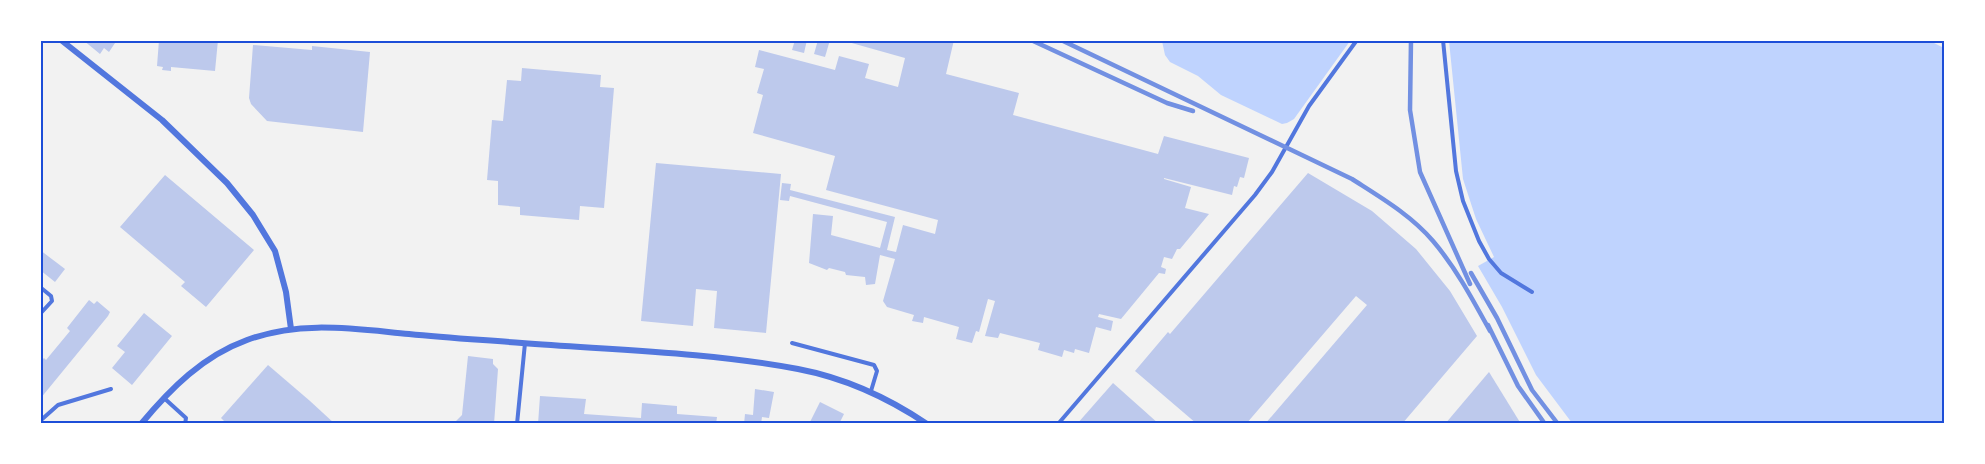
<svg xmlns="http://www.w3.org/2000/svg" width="1985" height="464" font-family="'Sofia Sans Condensed',sans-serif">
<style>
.water{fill:#bfd3fe}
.building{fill:#bdc9ec}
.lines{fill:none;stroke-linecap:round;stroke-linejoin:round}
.path{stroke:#1d4ed8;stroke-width:2}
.service{stroke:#5277de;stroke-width:4}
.minor{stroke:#5277de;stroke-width:6}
.rail{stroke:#7290e2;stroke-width:4.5}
.neatline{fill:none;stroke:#1d4ed8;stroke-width:2}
</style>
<rect width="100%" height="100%" fill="#f2f2f2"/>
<g class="water">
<path d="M1928 40 1944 48V423H1572L1536 375 1502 307 1478 266 1494 257 1476 219 1463 179 1449 41Z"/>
<path d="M1162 41V40L1350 41 1294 119 1287 123 1282 124 1221 95 1198 76 1170 62 1165 55Z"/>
</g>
<g class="building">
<path d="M83 40H117L109 52 104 48 100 54Z"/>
<path d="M159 40H218L215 71 171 67V71L162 70 163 67 157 66Z"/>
<path d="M795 40H807L804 53 792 50Z"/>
<path d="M818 40H830L825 57 814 54Z"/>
<path d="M841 40H954L946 74 1019 93 1013 115 1158 154 1164 136 1249 158 1244 178 1240 177 1237 187 1234 186 1232 195 1164 178V179L1191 187 1185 208 1209 214 1180 249H1177L1172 259 1164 257 1161 267 1166 269 1165 274 1159 273 1121 319 1099 314 1098 317 1113 321 1111 331 1096 327 1089 353 1075 349 1074 353 1064 350 1062 357 1038 350 1040 343 1000 333 998 338 985 336 995 301 988 299 979 332 976 331 972 343 956 339 959 327 924 317 923 323 912 321 914 315 887 307 883 301 895 259 880 255 875 284 866 285 865 277 846 275 845 272 829 268 827 270 809 263 813 214 833 216 831 235 880 248 887 222 790 196 789 201 780 200 782 183 791 184 790 190 895 217 887 250 896 252 903 225 935 234 938 220 826 190 835 156 753 133 763 95 757 93 764 69 755 67 759 50 835 70 839 56 869 64 865 78 898 87 905 58Z"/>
<path d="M253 45 312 50V46L370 52 363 132 267 121 251 104 249 98Z"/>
<path d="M522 68 601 75 600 87 614 88 604 208 580 206 579 220 520 215V207L498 205V181L487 180 492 120 503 121 507 80 521 81Z"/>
<path d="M656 163 781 174 766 333 714 328 717 291 696 289 693 326 641 321Z"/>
<path d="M1308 173 1372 211 1416 249 1450 291 1477 336 1402 424H1265L1367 305 1356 296 1246 424H1197L1135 371 1168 332 1170 334Z"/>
<path d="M165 175 254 250 206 307 181 286 185 282 120 227Z"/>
<path d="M40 250 65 269 55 282 40 270Z"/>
<path d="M89 300 94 304 97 301 110 312 108 316 40 399V362L44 358 46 360 70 331 67 328Z"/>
<path d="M144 313 172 336 132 385 112 368 125 352 117 346Z"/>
<path d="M468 356 493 359V364L498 369 494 424H453L462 415Z"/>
<path d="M268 365 310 401 335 424H227L221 418Z"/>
<path d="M1489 372 1521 424H1445Z"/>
<path d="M1113 383 1159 424H1077Z"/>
<path d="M755 389 774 392 769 418 762 417 761 424H744L745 414 753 415Z"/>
<path d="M540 396 586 399 584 414 641 418 642 403 677 406V414L717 417 716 424H538Z"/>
<path d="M820 402 844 414 839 424H809Z"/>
</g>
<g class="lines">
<path class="path" d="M1941 40 1944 42"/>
<g class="service">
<path d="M1443 40 1456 171 1463 201 1479 241 1489 259 1501 273 1532 292"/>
<path d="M40 287 51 296 52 301 40 314"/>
<path d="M792 343 874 365 877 371 871 391"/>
<path d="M164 398 186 418 185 424"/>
<path d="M40 421 58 405 111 389"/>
<path d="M517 424 525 343"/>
<path d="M1058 424 1255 195 1272 172 1309 106 1357 40"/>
</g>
<g class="minor">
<path d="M61 40 162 120 227 183 253 215 275 251 286 292 291 329"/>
<path d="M141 424C171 388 203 356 247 340 301 320 354 329 409 334 447 338 485 340 522 343 614 350 708 352 798 369 845 378 887 397 927 424"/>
</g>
<g class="rail">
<path d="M1031 40 1167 103 1193 111"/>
<path d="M1061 40 1352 179C1380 197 1411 215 1433 241 1456 268 1473 300 1490 331"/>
<path d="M1411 40 1410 110 1420 172 1470 284"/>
<path d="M1471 273 1497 318 1532 390 1558 424"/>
<path d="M1488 325 1518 386 1545 424"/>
</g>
</g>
<rect width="1985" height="464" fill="none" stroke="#ffffff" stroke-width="84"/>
<rect x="42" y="42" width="1901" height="380" class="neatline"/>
</svg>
